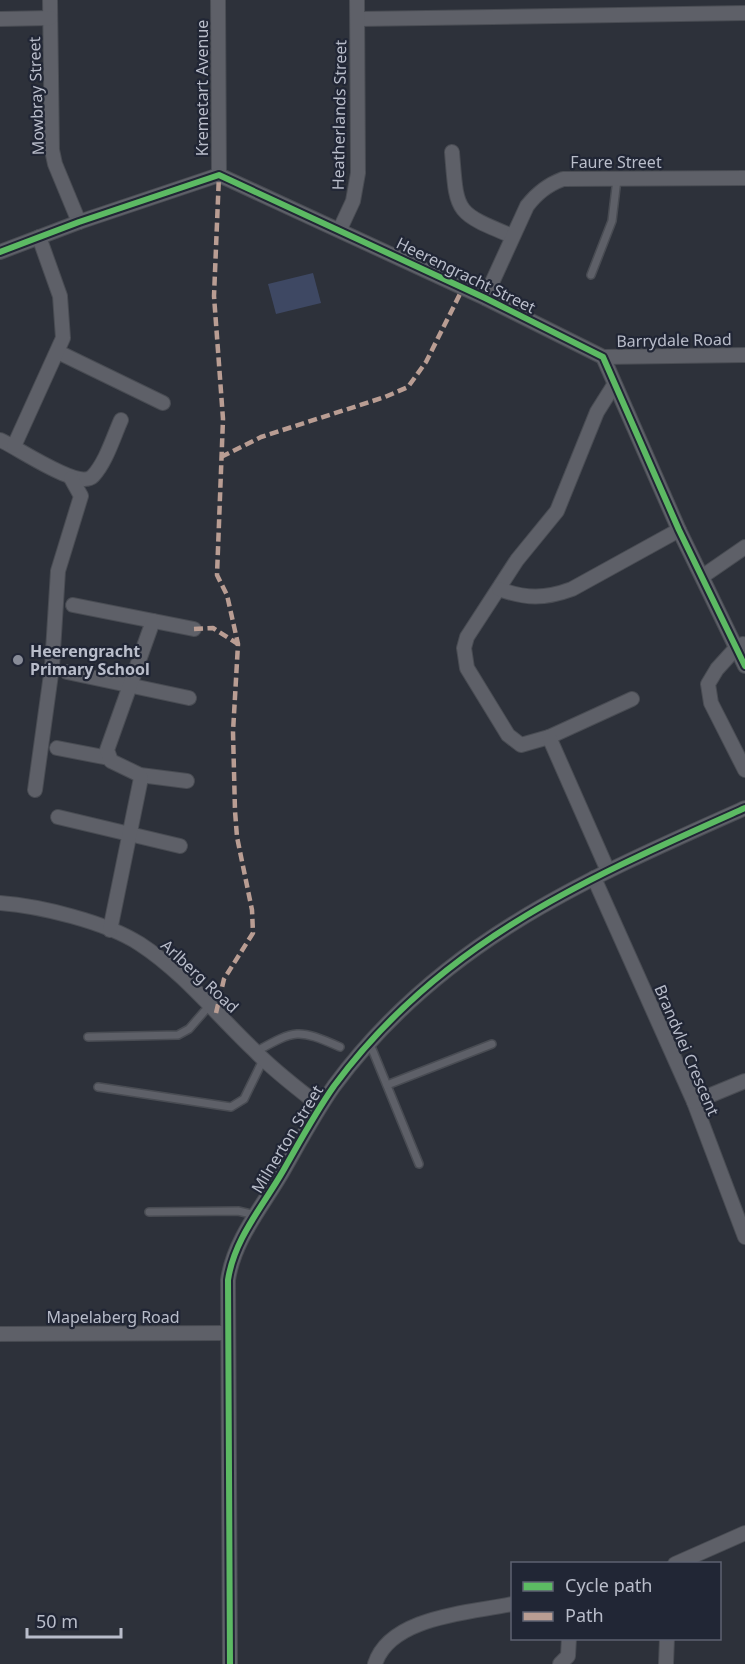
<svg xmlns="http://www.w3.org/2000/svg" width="745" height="1664" font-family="'Noto Sans',sans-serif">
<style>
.water{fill:#3e4863}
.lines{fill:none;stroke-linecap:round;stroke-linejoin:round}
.lane-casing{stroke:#494c53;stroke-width:10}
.street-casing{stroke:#494c53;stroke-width:16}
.lane{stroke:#5e6068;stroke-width:7}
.street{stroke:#5e6068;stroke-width:14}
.quiet{stroke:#b99d93;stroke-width:4.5;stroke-dasharray:9 4.5;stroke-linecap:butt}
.cycleway-casing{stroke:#212635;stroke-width:10}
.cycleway{stroke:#5cba63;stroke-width:6}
.poi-dot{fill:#888c98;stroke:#212635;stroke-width:2}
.labels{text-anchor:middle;stroke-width:4.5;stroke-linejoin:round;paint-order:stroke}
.street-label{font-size:16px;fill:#b9bdca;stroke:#212635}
.poi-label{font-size:16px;font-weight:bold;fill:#b9bdca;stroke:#212635;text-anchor:start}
</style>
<rect width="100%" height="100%" fill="#2d313a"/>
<path class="water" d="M313 273 321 303 276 314 268 284Z"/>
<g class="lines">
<defs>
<g id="lane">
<path d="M591 275 612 221 617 179"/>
<path d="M88 1037 178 1035 189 1029 209 1006"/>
<path d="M370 1044 419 1164"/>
<path d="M255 1052C295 1030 297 1028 340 1047"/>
<path d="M387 1085 492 1044"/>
<path d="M98 1087 231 1107 244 1099 263 1060"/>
<path d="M149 1212 238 1211 256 1215"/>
</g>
<g id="street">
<path d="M50 0 52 150 55 164 79 222"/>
<path d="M218 0 219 175"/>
<path d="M0 19 50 18"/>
<path d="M358 19 745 13"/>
<path d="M452 152C457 213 454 212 512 236"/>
<path d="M340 229 353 201 358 173 357 0"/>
<path d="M0 252 79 222 219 175 485 298 603 357 679 530 745 666"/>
<path d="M485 298 527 206C537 193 547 185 563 179L745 178"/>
<path d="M58 352 163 403"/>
<path d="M603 357 745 355"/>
<path d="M614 385 597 412 557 511 517 560 467 637 464 648 467 668 508 735 521 745 549 737 632 699"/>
<path d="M0 440C17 447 79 491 93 476 106 462 113 438 121 420"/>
<path d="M14 446 63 338 60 296 39 237"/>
<path d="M703 576 745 547"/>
<path d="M499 589C526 599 545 599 572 589L679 530"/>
<path d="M73 605 194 629"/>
<path d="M743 644 737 647 717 669 708 684 711 703 745 770"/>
<path d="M67 672 189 698"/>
<path d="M549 737 608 871"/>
<path d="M57 748 109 758"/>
<path d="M140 775 187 781"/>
<path d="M35 790 52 667 58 571 81 496 71 478"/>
<path d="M58 817 180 846"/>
<path d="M594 878 694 1102 745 1237"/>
<path d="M0 903C40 906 106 922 140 944 183 972 217 1015 254 1050 274 1071 297 1088 320 1106"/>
<path d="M110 930 141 778 138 774 111 761 107 750 153 621"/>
<path d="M694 1102 745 1081"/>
<path d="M0 1334 227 1333"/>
<path d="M675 1564 745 1533"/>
<path d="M230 1664 228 1280C234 1239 263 1206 283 1171 299 1143 315 1113 334 1086 441 941 586 879 745 808"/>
<path d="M375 1664C390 1616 471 1613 512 1604"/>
<path d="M560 1664 568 1656 569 1638"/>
<path d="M666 1664 667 1638"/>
</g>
</defs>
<use href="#lane" class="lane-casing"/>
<use href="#street" class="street-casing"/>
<use href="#lane" class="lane"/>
<use href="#street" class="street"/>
<g class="quiet">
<path d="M221 457 261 437 385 397 408 387 426 362 463 288"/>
<path d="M194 629 213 628 238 644"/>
<path d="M216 1013 224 979 253 933 252 910 237 837 235 811 233 732 238 644 227 595 217 575 223 419 214 296 219 175"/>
</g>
<defs>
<g id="cycleway">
<path d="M0 252 79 222 219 175 485 298 603 357 679 530 745 666"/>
<path d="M230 1664 228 1280C234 1239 263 1206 283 1171 299 1143 315 1113 334 1086 441 941 586 879 745 808"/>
</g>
</defs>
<use href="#cycleway" class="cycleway-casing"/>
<use href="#cycleway" class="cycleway"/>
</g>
<circle class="poi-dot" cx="18" cy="660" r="6"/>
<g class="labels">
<g class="street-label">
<text transform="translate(202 88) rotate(-90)" y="6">Kremetart Avenue</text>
<text transform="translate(36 96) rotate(-92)" y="6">Mowbray Street</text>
<text transform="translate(339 115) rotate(-89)" y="6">Heatherlands Street</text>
<text x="616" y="168">Faure Street</text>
<text transform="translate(466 275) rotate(26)" y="6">Heerengracht Street</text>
<text transform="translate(674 340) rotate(-1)" y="6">Barrydale Road</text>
<text transform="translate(200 976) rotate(43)" y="6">Arlberg Road</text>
<text transform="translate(687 1050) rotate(67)" y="6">Brandvlei Crescent</text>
<text transform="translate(287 1139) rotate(-59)" y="6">Milnerton Street</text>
<text x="113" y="1323">Mapelaberg Road</text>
</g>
<g class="poi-label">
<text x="30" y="657">Heerengracht<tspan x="30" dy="18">Primary School</tspan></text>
</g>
</g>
<rect x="511" y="1562" width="210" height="78" fill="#212635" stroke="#5e6271" stroke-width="1.5"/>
<rect x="523" y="1582" width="30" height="9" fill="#5cba63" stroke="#5e6271" stroke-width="1.5"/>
<text x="565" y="1592" font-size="18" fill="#b9bdca">Cycle path</text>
<rect x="523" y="1612" width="30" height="9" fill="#b99d93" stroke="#5e6271" stroke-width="1.5"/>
<text x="565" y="1622" font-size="18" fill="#b9bdca">Path</text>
<path d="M27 1628v9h94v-9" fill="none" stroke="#b9bdca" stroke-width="3"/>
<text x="36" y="1628" font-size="18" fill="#b9bdca" stroke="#212635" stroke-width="4.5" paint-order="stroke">50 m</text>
</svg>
